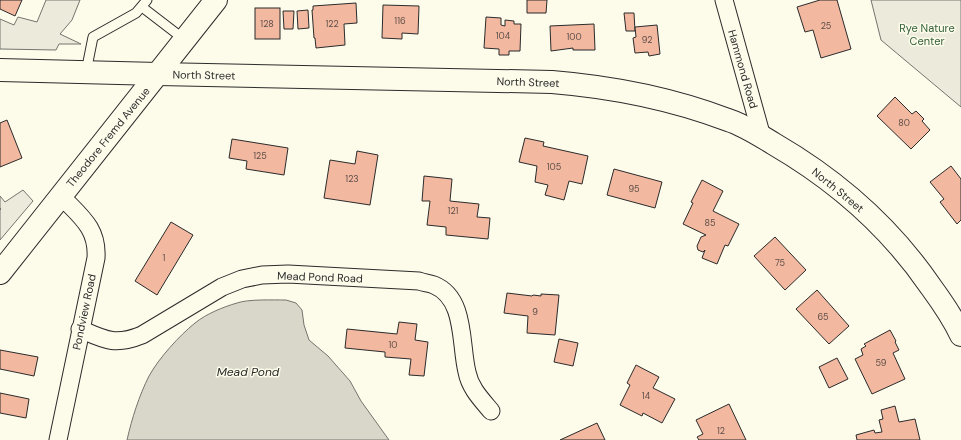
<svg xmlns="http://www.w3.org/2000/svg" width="961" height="440" font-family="'DM Sans',sans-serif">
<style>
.green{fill:#ecebdb;stroke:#74746e}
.water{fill:#d8d7c9;stroke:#74746e}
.building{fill:#f2b8a0;stroke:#2b2b2b}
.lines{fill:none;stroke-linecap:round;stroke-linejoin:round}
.lane-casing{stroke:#2b2b2b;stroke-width:11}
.street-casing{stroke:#2b2b2b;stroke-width:19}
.secondary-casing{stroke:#2b2b2b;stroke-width:24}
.lane{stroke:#fdfbea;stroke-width:9}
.street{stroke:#fdfbea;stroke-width:17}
.secondary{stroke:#fdfbea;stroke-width:22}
.labels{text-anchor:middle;stroke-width:3;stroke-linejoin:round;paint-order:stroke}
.number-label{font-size:9px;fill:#5d4e48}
.park-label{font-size:11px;fill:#34623c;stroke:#fdfbea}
.street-label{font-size:11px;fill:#2b2b2b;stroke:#fdfbea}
.water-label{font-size:12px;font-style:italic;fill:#2b2b2b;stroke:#fdfbea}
</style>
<rect width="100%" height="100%" fill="#fdfbea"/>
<g class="green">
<path d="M46 0H80L72 20 60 34 81 44H59L56 50 0 49V19L14 25 18 17 37 22Z"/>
<path d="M871 0H961V107L881 40Z"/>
<path d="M23 190 33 201 0 240V210L1 209 0 208V196L5 202Z"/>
</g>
<path class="water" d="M286 300 296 303 302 310 304 325 309 340 328 356 350 381 361 401 389 440H127C132 418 139 396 149 376 159 358 179 336 195 323 206 314 223 307 237 303 248 299 273 300 286 300Z"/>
<g class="building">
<path d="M0 0H22L15 16 0 9Z"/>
<path d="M527 0H547L546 13H527Z"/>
<path d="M820 0H837L851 49 821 58 813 30 805 32 797 7Z"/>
<path d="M356 3 357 23 344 24 345 45 316 48 315 38H314L312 10H313V6Z"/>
<path d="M383 5 419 6 418 34 402 33V39L382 38Z"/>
<rect x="255" y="8" width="25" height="31"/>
<path d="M308 10 309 28 298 29 297 11Z"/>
<path d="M283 11H294L293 29H284Z"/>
<path d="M624 13H634L635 31H626Z"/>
<path d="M486 17 501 18V25L505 26V20L514 21V24H521L520 51H509V55H499V49L484 48Z"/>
<path d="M594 24 595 50H573V48L551 51 550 26Z"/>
<path d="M657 25 660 54 649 56 648 52 635 53 633 38 636 37 635 27Z"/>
<path d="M895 97 912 114 916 111 924 119 922 121 930 130 911 149 877 116Z"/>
<path d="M7 120 22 158 0 167V123Z"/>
<path d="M525 138 544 142 543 146 588 156 582 184 569 181 564 200 545 195 548 185 535 182 537 166 519 162Z"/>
<path d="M232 139 288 148 284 175 246 169 247 161 229 158Z"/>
<path d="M357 151 378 155 370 205 324 198 330 160 355 164Z"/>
<path d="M951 166 961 179V220L957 224 940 202 944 199 930 182Z"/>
<path d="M614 169 662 182 655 208 607 195Z"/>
<path d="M424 176 452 179 450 201 479 204 477 217 490 218 488 239 446 235V227L427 225 430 201H422Z"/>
<path d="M702 180 723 191 713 211 739 224 728 246 725 245 717 264 702 258 705 250 703 252 698 250 697 246 701 237 706 235 683 224 693 203 691 202Z"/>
<path d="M171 222 193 235 157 295 135 281Z"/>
<path d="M775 237 806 270 785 290 754 256Z"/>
<path d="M817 290 849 326 829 344 796 309Z"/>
<path d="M507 293 532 296 533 295 541 296V294L559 295 555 335 527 333 528 316 504 313Z"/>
<path d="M399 322 417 324 415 340 428 342 424 376 409 375 411 359 385 357V352L345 348 347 329 397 334Z"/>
<path d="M890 330 896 341 895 342 899 350 893 353 905 379 872 394 855 359 863 355 861 349 866 346 864 344Z"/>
<path d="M559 339 578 343 573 366 554 362Z"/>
<path d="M0 350 38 357 34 376 0 369Z"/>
<path d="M837 358 848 379 829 388 819 367Z"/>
<path d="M636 365 659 377 653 388 675 399 662 423 643 413 642 416 620 405 630 385 627 383Z"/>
<path d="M0 393 29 399 26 418 0 413Z"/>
<path d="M729 404 746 440H699L697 437 703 434 696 420Z"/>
<path d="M895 406 899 422 915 419 920 440H857L856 435 874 430 875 433 882 432 879 420 883 419 881 410Z"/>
<path d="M597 423 605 440H560Z"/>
</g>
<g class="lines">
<defs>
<g id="lane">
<path d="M142 7 185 40"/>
<path d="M86 72 93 37 136 13 147 0"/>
</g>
<g id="street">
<path d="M724 0 762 137"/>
<path d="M80 329C105 340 115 346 142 335L222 287 242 279 262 275 288 274 419 281C424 283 429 283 434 285 466 298 460 344 467 372 470 388 481 399 491 411"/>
<path d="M58 440 96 258C98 228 80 216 61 196"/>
</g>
<g id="secondary">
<path d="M0 70 158 74 552 82C613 87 670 98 728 120 744 125 759 135 774 144 836 180 890 227 931 287 942 302 953 318 961 335"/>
<path d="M0 273 216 0"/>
</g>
</defs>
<use href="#lane" class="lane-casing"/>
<use href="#street" class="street-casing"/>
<use href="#secondary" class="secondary-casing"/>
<use href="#lane" class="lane"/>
<use href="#street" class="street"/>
<use href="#secondary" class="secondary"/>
</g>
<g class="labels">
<g class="number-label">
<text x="400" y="24">116</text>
<text x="267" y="27">128</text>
<text x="332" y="27">122</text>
<text x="826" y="29">25</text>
<text x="503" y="39">104</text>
<text x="574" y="40">100</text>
<text x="647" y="43">92</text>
<text x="904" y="126">80</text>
<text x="260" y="159">125</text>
<text x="554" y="170">105</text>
<text x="352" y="182">123</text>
<text x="634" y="192">95</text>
<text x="453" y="214">121</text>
<text x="710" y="226">85</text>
<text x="164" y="261">1</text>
<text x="780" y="266">75</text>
<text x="535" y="315">9</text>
<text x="823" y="320">65</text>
<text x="393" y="348">10</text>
<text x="881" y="366">59</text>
<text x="646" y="399">14</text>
<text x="721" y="434">12</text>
</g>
<g class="park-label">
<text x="927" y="32">Rye Nature<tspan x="927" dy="13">Center</tspan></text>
</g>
<g class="street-label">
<text transform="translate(743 69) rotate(74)" y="4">Hammond Road</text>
<text transform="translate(204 75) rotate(1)" y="4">North Street</text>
<text transform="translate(528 82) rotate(2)" y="4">North Street</text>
<text transform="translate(108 137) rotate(-51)" y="4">Theodore Fremd Avenue</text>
<text transform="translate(838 190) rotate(39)" y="4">North Street</text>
<text transform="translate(320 277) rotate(2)" y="4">Mead Pond Road</text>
<text transform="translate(84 312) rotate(-78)" y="4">Pondview Road</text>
</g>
<g class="water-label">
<text x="248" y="376">Mead Pond</text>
</g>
</g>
</svg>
